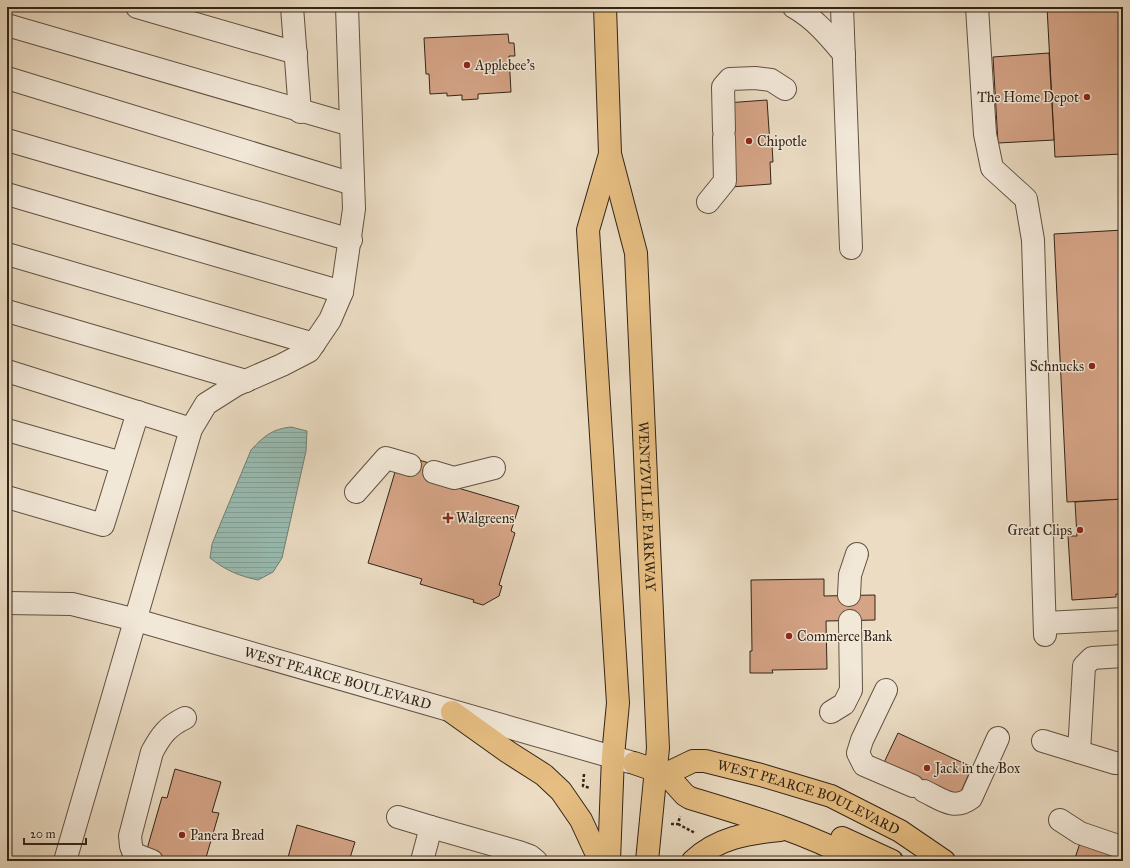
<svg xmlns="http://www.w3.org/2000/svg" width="1130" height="868" font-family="'IM FELL Great Primer',serif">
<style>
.water{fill:url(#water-rules);stroke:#707f75}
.building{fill:#d5a487;stroke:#332417}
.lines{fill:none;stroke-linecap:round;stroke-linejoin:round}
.minor-casing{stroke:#615242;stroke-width:24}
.major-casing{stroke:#332417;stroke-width:24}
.path{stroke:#332417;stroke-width:2.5;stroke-dasharray:3 2;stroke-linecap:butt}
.minor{stroke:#f2e8d8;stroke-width:22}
.major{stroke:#e6be82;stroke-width:22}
.poi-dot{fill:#8f2418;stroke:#f2e8d8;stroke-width:1.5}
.labels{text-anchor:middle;stroke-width:3;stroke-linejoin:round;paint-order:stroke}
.poi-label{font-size:14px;fill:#332417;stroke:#f2e8d8;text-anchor:start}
.street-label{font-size:14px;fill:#332417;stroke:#f2e8d8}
</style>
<defs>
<pattern id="water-rules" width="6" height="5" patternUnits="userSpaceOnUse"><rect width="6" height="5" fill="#98bcb3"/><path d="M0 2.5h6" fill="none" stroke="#83a199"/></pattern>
</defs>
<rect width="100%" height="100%" fill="#ebdcc3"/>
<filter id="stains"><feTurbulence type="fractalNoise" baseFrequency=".005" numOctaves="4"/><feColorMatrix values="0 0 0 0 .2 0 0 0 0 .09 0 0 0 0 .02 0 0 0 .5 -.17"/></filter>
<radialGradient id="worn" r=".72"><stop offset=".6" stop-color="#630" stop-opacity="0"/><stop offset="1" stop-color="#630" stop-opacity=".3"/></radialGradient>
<path class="water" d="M291 427 307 431 306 451 282 558 273 572 258 580C239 576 225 570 210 558L212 544 251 450C264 436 272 429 291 427Z"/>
<g class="building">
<path d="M1047 7H1123V154L1055 157Z"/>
<path d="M508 34 509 43H514L515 56H509L511 92 478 94V99L462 100V95L447 96V93L430 94 429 74H426L424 38Z"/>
<path d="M1049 53 1054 140 998 143 993 57Z"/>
<path d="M767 100 770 145H772L773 162H770L771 184 731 187 726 103Z"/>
<path d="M1123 230V499L1067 502 1054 234Z"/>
<path d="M412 458 436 465 431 480 519 506 511 531 515 533 499 585 502 586 499 596 483 605 473 602 474 600 420 584 422 579 368 563 395 472Z"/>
<path d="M1123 499V594H1116V597L1072 600 1068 536H1077L1075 502Z"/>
<path d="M824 579V596L875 595V620L826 621 827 669 772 670 773 673H750V651H752L751 580Z"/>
<path d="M898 733 972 767 956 803 881 769Z"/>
<path d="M175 769 221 782 212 812 219 813 205 861H156L145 856 162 797 167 798Z"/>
<path d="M297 825 355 842 349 861H287Z"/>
<path d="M1082 837 1123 846V861H1074Z"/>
</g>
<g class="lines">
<defs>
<g id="minor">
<path d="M137 7 296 53"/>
<path d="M292 7 300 112"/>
<path d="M794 7C815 19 829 36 844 54"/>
<path d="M842 7 851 248"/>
<path d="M977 7 985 134 992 168 1026 199 1033 240 1045 635"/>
<path d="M7 25 351 125"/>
<path d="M7 78 353 184"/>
<path d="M724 130 723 87 730 79 755 78 771 80 785 89"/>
<path d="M7 140 351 240"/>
<path d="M7 194 342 292"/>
<path d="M708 202 725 181 724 138"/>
<path d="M7 254 314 344"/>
<path d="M7 311 246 381"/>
<path d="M7 371 191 429"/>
<path d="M7 430 122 463"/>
<path d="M434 472 454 478 494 468"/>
<path d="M356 492 386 458 410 465"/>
<path d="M7 497 103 525 138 412"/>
<path d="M849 595 850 575 857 554"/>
<path id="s1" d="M7 603 72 604 136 620 630 762"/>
<path d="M1045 623 1123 619"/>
<path d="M886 690 862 740 858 753 864 765 913 786"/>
<path d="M831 712 844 704 851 690 850 621"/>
<path d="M1043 741 1115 763H1123"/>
<path d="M1079 752 1084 666 1092 658 1123 656"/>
<path d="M924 791C941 799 954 811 971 798L998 738"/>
<path d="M398 817 431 827 422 861"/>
<path d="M1060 820 1080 833 1121 847"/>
<path d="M431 827 519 852 530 856 536 861"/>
<path d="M65 861 191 429 206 404 236 385 282 365 309 351 330 320 342 292 354 209 347 7"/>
<path d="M152 861 134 854 131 846 130 836 152 752C161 735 168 726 185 718"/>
</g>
<g id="major">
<path id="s2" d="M605 7 610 154 636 253 658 748 647 861"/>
<path d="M452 712 508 752 544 775 561 791 581 820 600 861"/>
<path d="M634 763 666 774 685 795 690 798C746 815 806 832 858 861"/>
<path id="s3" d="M666 774 693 761H705L761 775 831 796 900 831 944 861"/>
<path d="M842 838 892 861"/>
<path d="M609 861 613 756 618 703 588 230 610 154"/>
<path d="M693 861C717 838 748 833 780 830"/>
</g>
</defs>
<use href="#minor" class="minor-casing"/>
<use href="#major" class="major-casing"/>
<g class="path">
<path d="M584 774 583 786 590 788"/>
<path d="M671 824H678L680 816"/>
<path d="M678 824 695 833"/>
</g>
<use href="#minor" class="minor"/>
<use href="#major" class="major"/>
</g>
<g class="poi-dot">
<circle cx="467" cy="65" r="4"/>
<circle cx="1087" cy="97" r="4"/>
<circle cx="749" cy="141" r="4"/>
<circle cx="1092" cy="366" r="4"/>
<path d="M446 512h4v4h4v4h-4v4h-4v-4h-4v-4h4z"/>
<circle cx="1080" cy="530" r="4"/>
<circle cx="789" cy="636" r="4"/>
<circle cx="927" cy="768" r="4"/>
<circle cx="182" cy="835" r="4"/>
</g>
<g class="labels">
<g class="poi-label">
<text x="475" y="70">Applebee's</text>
<text x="1079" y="102" text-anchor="end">The Home Depot</text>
<text x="757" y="146">Chipotle</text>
<text x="1084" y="371" text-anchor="end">Schnucks</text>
<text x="456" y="523">Walgreens</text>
<text x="1072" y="535" text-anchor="end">Great Clips</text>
<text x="797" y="641">Commerce Bank</text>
<text x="935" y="773">Jack in the Box</text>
<text x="190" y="840">Panera Bread</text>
</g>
<g class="street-label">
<text dy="5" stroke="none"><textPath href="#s2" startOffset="503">WENTZVILLE PARKWAY</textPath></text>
<text dy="5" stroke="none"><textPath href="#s1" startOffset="341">WEST PEARCE BOULEVARD</textPath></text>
<text dy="5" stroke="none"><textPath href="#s3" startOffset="152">WEST PEARCE BOULEVARD</textPath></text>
</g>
</g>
<rect width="1130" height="868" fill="none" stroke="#ebdcc3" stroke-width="24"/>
<rect x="8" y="8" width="1114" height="852" fill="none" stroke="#332417" stroke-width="2"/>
<rect x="12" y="12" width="1106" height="844" fill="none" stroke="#332417"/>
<path d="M24 838v6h62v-6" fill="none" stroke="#332417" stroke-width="2"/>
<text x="30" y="838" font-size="12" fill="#332417" stroke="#f2e8d8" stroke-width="3" paint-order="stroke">20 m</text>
<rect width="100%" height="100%" filter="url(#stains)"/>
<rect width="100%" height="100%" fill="url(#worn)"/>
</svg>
